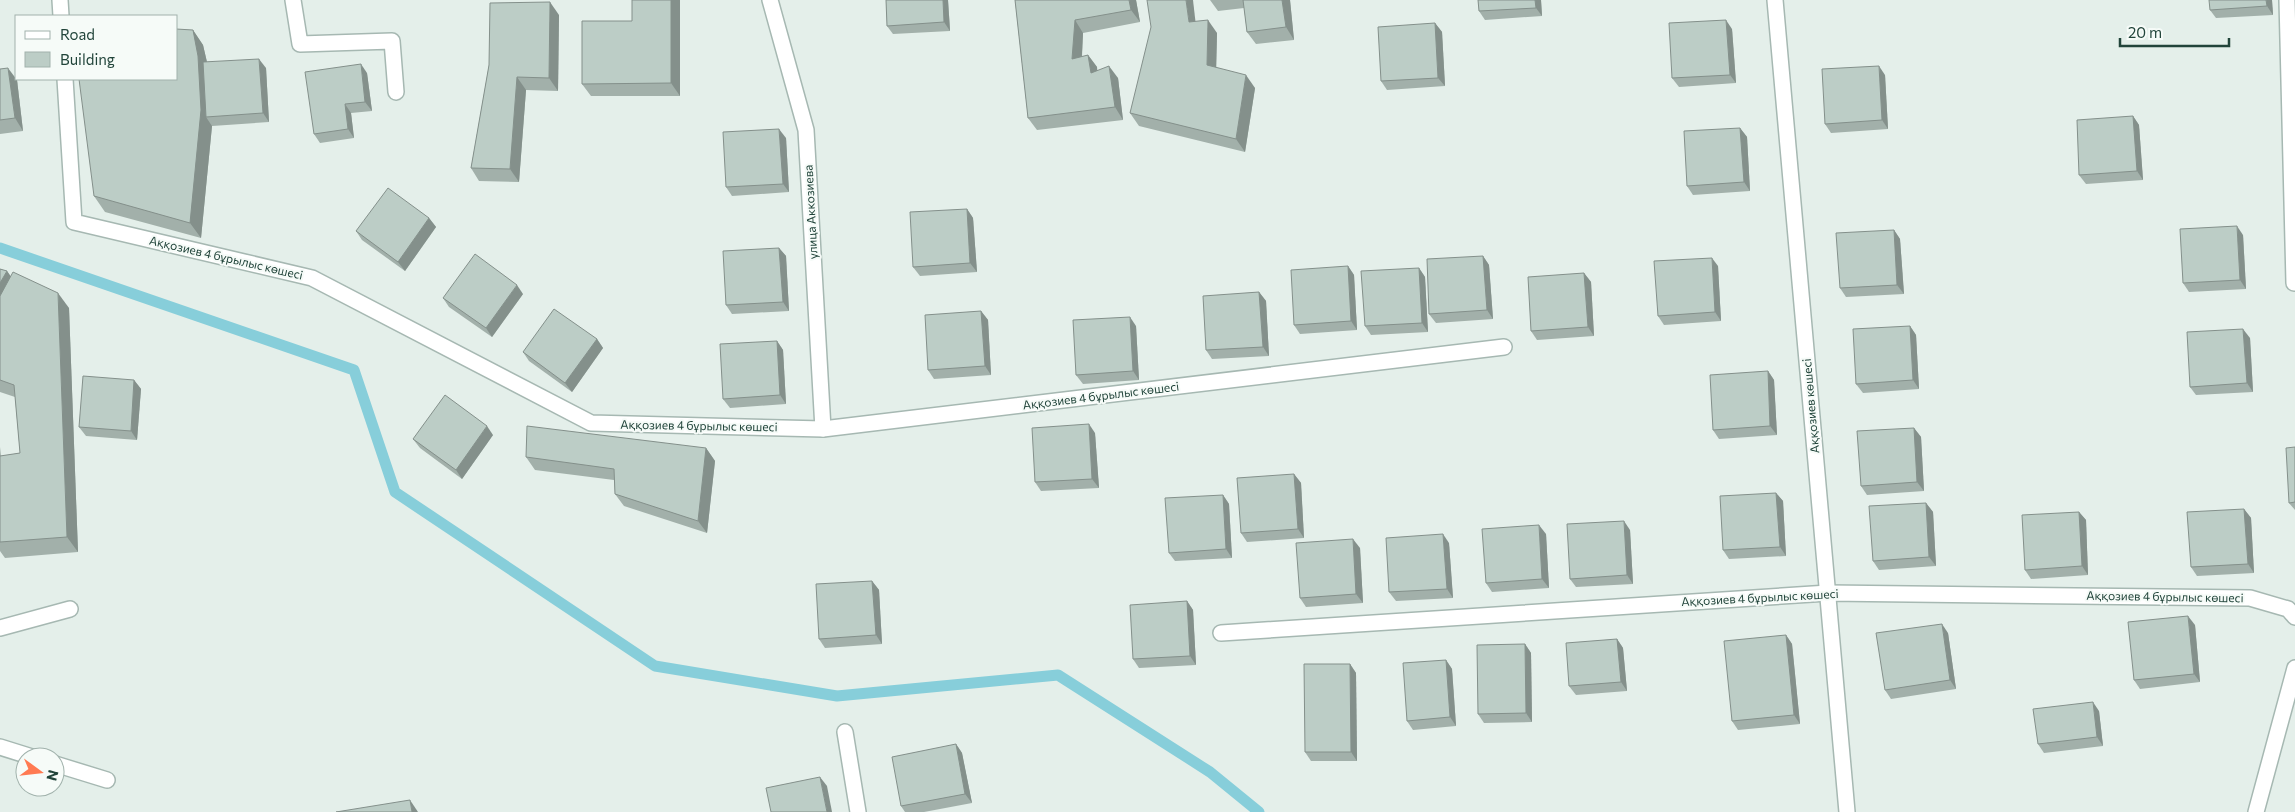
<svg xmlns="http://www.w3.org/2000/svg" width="2295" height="812" font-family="Commissioner,sans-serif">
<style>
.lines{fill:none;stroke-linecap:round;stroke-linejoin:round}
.stream{stroke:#87ceda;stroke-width:11}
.minor-casing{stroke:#a6b8b2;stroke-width:18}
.minor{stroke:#fff;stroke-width:15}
.wall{fill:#a2b0aa}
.shaded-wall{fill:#84908b}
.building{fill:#bccdc6;stroke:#84908b}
.labels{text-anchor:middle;stroke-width:4;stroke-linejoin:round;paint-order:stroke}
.street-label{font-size:12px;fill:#21443a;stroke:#f6fbf8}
</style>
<rect width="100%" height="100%" fill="#e4efea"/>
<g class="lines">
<path class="stream" d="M0 248 354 370 395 492 655 666 837 696 1058 675 1210 772 1259 812"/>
<defs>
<g id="minor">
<path d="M60 0 61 16"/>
<path d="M293 0 300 44 392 41 396 92"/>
<path d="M770 0 806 130 823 429"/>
<path d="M1775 0 1847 812"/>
<path d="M2287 0 2294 283"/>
<path d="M65 79 74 222 312 278 591 423 823 429 1504 347"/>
<path d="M0 628 70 609"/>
<path d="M1221 633 1828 593 2250 598 2288 609 2295 617"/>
<path d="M845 732 858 812"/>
<path d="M0 747 32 757"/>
<path d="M55 764 107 780"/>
<path d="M2256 812 2295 668"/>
</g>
</defs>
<use href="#minor" class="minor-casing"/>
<use href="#minor" class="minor"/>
</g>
<g class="wall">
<path d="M632 0H680V96H591L582 84 632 21Z"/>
<path d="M886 0H948L950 31 893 34 887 26Z"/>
<path d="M1015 0H1136L1140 22 1083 33 1082 57 1088 55 1097 67V70L1118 78 1123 120 1037 130 1028 118Z"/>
<path d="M1210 0H1290L1294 40 1256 44 1247 32 1244 8 1218 11Z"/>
<path d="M1478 0H1541L1542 16 1485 20 1479 11Z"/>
<path d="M2272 0 2273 15 2216 18 2210 10Z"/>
<path d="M559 15 558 91 526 90 519 182 479 181 471 168 489 65Z"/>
<path d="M1196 22 1217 33 1216 67 1255 88 1245 152 1139 126 1130 113Z"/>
<path d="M1435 23 1442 32 1445 86 1387 90 1381 81Z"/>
<path d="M1732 29 1736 83 1679 87 1672 78Z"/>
<path d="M193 30 203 45 207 62 266 68 269 122 212 126 201 238 105 212 94 196Z"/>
<path d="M0 69 17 80 23 131 0 134Z"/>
<path d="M367 73 372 111 351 113 354 138 320 143 314 134Z"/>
<path d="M1885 75 1888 129 1831 133 1825 124Z"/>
<path d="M2133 116 2139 125 2143 180 2086 184 2079 175Z"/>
<path d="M1740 128 1747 137 1750 191 1693 195 1687 186Z"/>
<path d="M786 138 789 192 732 196 726 187Z"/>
<path d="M967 209 973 218 977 272 920 276 913 267Z"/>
<path d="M429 218 436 227 405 271 362 240 356 231Z"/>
<path d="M1894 230 1900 239 1904 294 1846 297 1840 288Z"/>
<path d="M2243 235 2246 289 2189 292 2183 283Z"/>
<path d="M779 248 786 256 789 311 732 314 726 305Z"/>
<path d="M1483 256 1489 265 1493 319 1436 323 1429 314Z"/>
<path d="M1348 266 1354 275 1357 330 1300 334 1294 325Z"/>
<path d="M1718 266 1721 321 1664 325 1658 316Z"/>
<path d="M1419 268 1425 277 1428 332 1371 335 1365 326Z"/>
<path d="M0 269 7 271 11 277 69 308 78 552 5 558 0 551V447L1 456 20 453 15 397 0 392Z"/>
<path d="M1584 273 1591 282 1594 336 1537 340 1531 331Z"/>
<path d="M1259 292 1266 301 1269 356 1212 359 1206 350Z"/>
<path d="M523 294 492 337 449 307 443 298Z"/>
<path d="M981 311 988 320 991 375 934 379 928 370Z"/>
<path d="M1136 326 1139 380 1083 384 1076 375Z"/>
<path d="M1910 326 1916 335 1919 389 1863 393 1856 384Z"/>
<path d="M2250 338 2253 392 2196 395 2190 387Z"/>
<path d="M597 339 603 348 572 392 529 361 523 352Z"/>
<path d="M777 341 783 350 786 404 730 408 723 399Z"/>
<path d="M1768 371 1774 380 1777 435 1719 439 1713 430Z"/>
<path d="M134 380 141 389 137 440 86 436 79 427Z"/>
<path d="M1914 428 1921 437 1924 491 1867 495 1861 486Z"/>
<path d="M1095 433 1099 488 1041 491 1035 482Z"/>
<path d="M493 435 462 479 420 448 413 439Z"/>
<path d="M2295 447V510L2289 503Z"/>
<path d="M706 448 715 461 707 533 624 506 615 494 614 480 535 470 526 457Z"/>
<path d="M1294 474 1301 483 1304 538 1247 542 1241 533Z"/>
<path d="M1776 493 1783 501 1786 556 1729 559 1723 550Z"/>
<path d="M1223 495 1229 504 1232 558 1175 561 1169 553Z"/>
<path d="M1926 503 1933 512 1936 566 1879 570 1873 561Z"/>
<path d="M2244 509 2251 518 2254 573 2197 576 2191 567Z"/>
<path d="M2079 512 2086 520 2088 575 2031 579 2025 570Z"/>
<path d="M1630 530 1633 584 1576 587 1570 579Z"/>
<path d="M1546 534 1549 588 1492 592 1486 583Z"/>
<path d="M1449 543 1453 598 1396 601 1389 592Z"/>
<path d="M1360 548 1363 603 1306 607 1300 598Z"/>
<path d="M872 581 879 590 882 644 825 648 819 639Z"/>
<path d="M1187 601 1193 610 1196 665 1139 668 1133 659Z"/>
<path d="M2195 625 2200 682 2140 689 2134 680Z"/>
<path d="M1948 633 1956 689 1891 699 1885 690Z"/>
<path d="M1786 635 1792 644 1800 724 1738 730 1732 721Z"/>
<path d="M1617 639 1623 648 1627 691 1576 695 1569 686Z"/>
<path d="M1525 644 1531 653 1532 722 1484 723 1478 714Z"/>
<path d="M1446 660 1452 669 1456 726 1413 730 1407 721Z"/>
<path d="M1350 664 1356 673 1357 761H1311L1305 752Z"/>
<path d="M2099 711 2103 746 2044 753 2038 744Z"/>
<path d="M956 744 962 753 972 803 924 812H905L901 806Z"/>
</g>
<g class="shaded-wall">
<path d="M671 0H680V96L671 83Z"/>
<path d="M943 0H948L950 31 944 22Z"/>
<path d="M1129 0H1136L1140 22 1131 10Z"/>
<path d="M1186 0H1193L1197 35 1189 22Z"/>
<path d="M1282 0H1290L1294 40 1286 27Z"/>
<path d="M1535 0H1541L1542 16 1536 8Z"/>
<path d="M2266 0H2272L2273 15 2267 6Z"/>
<path d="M550 2 559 15 558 91 549 78Z"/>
<path d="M1075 20 1083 33 1081 72 1072 59Z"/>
<path d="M1208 20 1217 33 1216 77 1207 65Z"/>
<path d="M1726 20 1732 29 1736 83 1730 75Z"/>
<path d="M1435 23 1442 32 1445 86 1438 78Z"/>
<path d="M193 30 203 45 209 71 206 117 212 126 201 238 190 223Z"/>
<path d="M1088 55 1097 67 1099 86 1091 73Z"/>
<path d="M259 59 266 68 269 122 263 113Z"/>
<path d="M361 64 367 73 372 111 365 102Z"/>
<path d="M1109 66 1118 78 1123 120 1115 107Z"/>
<path d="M1879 66 1885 75 1888 129 1882 120Z"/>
<path d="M8 68 17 80 23 131 15 118Z"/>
<path d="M1246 75 1255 88 1245 152 1236 139Z"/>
<path d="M517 77 526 90 519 182 510 169Z"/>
<path d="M345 104 351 113 354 138 348 129Z"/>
<path d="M2133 116 2139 125 2143 180 2137 171Z"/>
<path d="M1740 128 1747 137 1750 191 1744 182Z"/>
<path d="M779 129 786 138 789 192 783 184Z"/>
<path d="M967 209 973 218 977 272 970 263Z"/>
<path d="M429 218 436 227 405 271 398 262Z"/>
<path d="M2237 226 2243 235 2246 289 2240 280Z"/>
<path d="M1894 230 1900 239 1904 294 1897 285Z"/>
<path d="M779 248 786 256 789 311 783 302Z"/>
<path d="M1483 256 1489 265 1493 319 1487 310Z"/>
<path d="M1712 258 1718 266 1721 321 1715 312Z"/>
<path d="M1348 266 1354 275 1357 330 1351 321Z"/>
<path d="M1419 268 1425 277 1428 332 1422 323Z"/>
<path d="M7 271 16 284 0 311V283Z"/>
<path d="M1584 273 1591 282 1594 336 1588 327Z"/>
<path d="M517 285 523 294 492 337 486 328Z"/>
<path d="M1259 292 1266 301 1269 356 1263 347Z"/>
<path d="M58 293 69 308 78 552 67 537Z"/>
<path d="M981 311 988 320 991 375 985 366Z"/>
<path d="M1130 317 1136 326 1139 380 1133 371Z"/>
<path d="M1910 326 1916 335 1919 389 1913 380Z"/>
<path d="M2243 329 2250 338 2253 392 2247 383Z"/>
<path d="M597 339 603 348 572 392 565 383Z"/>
<path d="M777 341 783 350 786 404 780 395Z"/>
<path d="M1768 371 1774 380 1777 435 1770 426Z"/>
<path d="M134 380 141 389 137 440 131 431Z"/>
<path d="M1089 424 1095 433 1099 488 1092 479Z"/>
<path d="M487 426 493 435 462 479 456 470Z"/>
<path d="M1914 428 1921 437 1924 491 1917 482Z"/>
<path d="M706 448 715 461 707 533 698 521Z"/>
<path d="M1294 474 1301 483 1304 538 1298 529Z"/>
<path d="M1776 493 1783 501 1786 556 1780 547Z"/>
<path d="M1223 495 1229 504 1232 558 1226 549Z"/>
<path d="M1926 503 1933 512 1936 566 1929 557Z"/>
<path d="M2244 509 2251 518 2254 573 2248 564Z"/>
<path d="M2079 512 2086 520 2088 575 2082 566Z"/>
<path d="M1624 521 1630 530 1633 584 1627 575Z"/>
<path d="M1539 525 1546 534 1549 588 1542 579Z"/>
<path d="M1443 534 1449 543 1453 598 1447 589Z"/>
<path d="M1353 539 1360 548 1363 603 1356 594Z"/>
<path d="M872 581 879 590 882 644 876 635Z"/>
<path d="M1187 601 1193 610 1196 665 1190 656Z"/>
<path d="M2188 616 2195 625 2200 682 2194 674Z"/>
<path d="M1942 624 1948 633 1956 689 1950 680Z"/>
<path d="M1786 635 1792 644 1800 724 1794 715Z"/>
<path d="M1617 639 1623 648 1627 691 1621 682Z"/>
<path d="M1525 644 1531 653 1532 722 1526 713Z"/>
<path d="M1446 660 1452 669 1456 726 1450 717Z"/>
<path d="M1350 664 1356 673 1357 761 1351 752Z"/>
<path d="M2093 702 2099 711 2103 746 2097 737Z"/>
<path d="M956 744 962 753 972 803 965 794Z"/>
<path d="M820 777 827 786 832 812H827Z"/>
<path d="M410 800 418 812H412Z"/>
</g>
<g class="building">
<path d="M632 0H671V83L582 84V21H632Z"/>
<path d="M886 0H943L944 22 887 26Z"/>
<path d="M1015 0H1129L1131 10 1075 20 1072 59 1088 55 1091 73 1109 66 1115 107 1028 118Z"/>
<path d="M1147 0H1186L1189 22 1208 20 1207 65 1246 75 1236 139 1130 113 1151 27Z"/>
<path d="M1243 0H1282L1286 27 1247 32Z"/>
<path d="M1478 0H1535L1536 8 1479 11Z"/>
<path d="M2209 0H2266L2267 6 2210 10Z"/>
<path d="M550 2 549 78 517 77 510 169 471 168 489 65 490 3Z"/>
<path d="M1726 20 1730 75 1672 78 1669 23Z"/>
<path d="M1435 23 1438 78 1381 81 1378 27Z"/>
<path d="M176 29 193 30 198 56 201 110 190 223 94 196 79 79H176Z"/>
<path d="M259 59 263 113 206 117 203 62Z"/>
<path d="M361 64 365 102 345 104 348 129 314 134 305 72Z"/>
<path d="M1879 66 1882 120 1825 124 1822 69Z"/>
<path d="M8 68 15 118 0 120V69Z"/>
<path d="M2133 116 2137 171 2079 175 2077 120Z"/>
<path d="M1740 128 1744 182 1687 186 1684 131Z"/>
<path d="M779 129 783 184 726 187 723 132Z"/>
<path d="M388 188 429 218 398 262 356 231Z"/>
<path d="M967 209 970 263 913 267 910 212Z"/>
<path d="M2237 226 2240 280 2183 283 2180 229Z"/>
<path d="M1894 230 1897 285 1840 288 1836 233Z"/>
<path d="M779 248 783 302 726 305 723 251Z"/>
<path d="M475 254 517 285 486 328 443 298Z"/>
<path d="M1483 256 1487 310 1429 314 1427 259Z"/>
<path d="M1712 258 1715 312 1658 316 1654 261Z"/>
<path d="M1348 266 1351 321 1294 325 1291 270Z"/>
<path d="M1419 268 1422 323 1365 326 1361 271Z"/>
<path d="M0 269 7 271 0 283Z"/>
<path d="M13 272 58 293 67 537 0 542V456L20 453 14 385 0 380V296Z"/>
<path d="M1584 273 1588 327 1531 331 1528 277Z"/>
<path d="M1259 292 1263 347 1206 350 1203 296Z"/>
<path d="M554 309 597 339 565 383 523 352Z"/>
<path d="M981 311 985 366 928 370 925 315Z"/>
<path d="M1130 317 1133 371 1076 375 1073 320Z"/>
<path d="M1910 326 1913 380 1856 384 1853 329Z"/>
<path d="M2243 329 2247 383 2190 387 2187 332Z"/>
<path d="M777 341 780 395 723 399 720 344Z"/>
<path d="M1768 371 1770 426 1713 430 1710 375Z"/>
<path d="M83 376 134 380 131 431 79 427Z"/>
<path d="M445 395 487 426 456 470 413 439Z"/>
<path d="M1089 424 1092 479 1035 482 1032 428Z"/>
<path d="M527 426 706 448 698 521 615 494 614 469 526 457Z"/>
<path d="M1914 428 1917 482 1861 486 1857 431Z"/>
<path d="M2295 447V502L2289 503 2286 448Z"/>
<path d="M1294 474 1298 529 1241 533 1237 478Z"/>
<path d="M1776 493 1780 547 1723 550 1720 496Z"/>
<path d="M1223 495 1226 549 1169 553 1165 498Z"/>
<path d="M1926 503 1929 557 1873 561 1869 506Z"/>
<path d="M2244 509 2248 564 2191 567 2187 512Z"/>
<path d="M2079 512 2082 566 2025 570 2022 515Z"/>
<path d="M1624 521 1627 575 1570 579 1567 524Z"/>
<path d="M1539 525 1542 579 1486 583 1482 529Z"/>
<path d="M1443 534 1447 589 1389 592 1386 538Z"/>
<path d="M1353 539 1356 594 1300 598 1296 543Z"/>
<path d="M872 581 876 635 819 639 816 584Z"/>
<path d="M1187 601 1190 656 1133 659 1130 605Z"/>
<path d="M2188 616 2194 674 2134 680 2128 622Z"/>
<path d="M1942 624 1950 680 1885 690 1876 633Z"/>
<path d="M1786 635 1794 715 1732 721 1724 641Z"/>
<path d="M1617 639 1621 682 1569 686 1566 643Z"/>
<path d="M1525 644 1526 713 1478 714 1477 645Z"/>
<path d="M1446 660 1450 717 1407 721 1403 663Z"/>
<path d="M1304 664H1350L1351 752H1305Z"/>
<path d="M2093 702 2097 737 2038 744 2033 709Z"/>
<path d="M956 744 965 794 901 806 892 757Z"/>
<path d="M820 777 827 812H771L766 788Z"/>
<path d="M410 800 412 812H336Z"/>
</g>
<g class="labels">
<g class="street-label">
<text transform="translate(811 212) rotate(-93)" y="4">улица Аккозиева</text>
<text transform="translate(226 258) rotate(13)" y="4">Аққозиев 4 бұрылыс көшесі</text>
<text transform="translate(1101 396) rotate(-7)" y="4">Аққозиев 4 бұрылыс көшесі</text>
<text transform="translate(1811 406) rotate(-95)" y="4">Аққозиев көшесі</text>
<text transform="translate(699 426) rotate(1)" y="4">Аққозиев 4 бұрылыс көшесі</text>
<text transform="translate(2165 597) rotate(1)" y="4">Аққозиев 4 бұрылыс көшесі</text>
<text transform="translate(1760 598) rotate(-3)" y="4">Аққозиев 4 бұрылыс көшесі</text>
</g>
</g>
<rect x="15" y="15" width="162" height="65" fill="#f6fbf8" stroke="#a1b2ac"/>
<rect x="25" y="31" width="25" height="8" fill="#ffffff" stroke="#a1b2ac"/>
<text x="60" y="40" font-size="15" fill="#21443a">Road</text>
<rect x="25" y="52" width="25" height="15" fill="#bccdc6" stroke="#a1b2ac"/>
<text x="60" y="65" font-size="15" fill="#21443a">Building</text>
<g transform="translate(40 772) rotate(105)"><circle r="24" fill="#f6fbf8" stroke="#a1b2ac"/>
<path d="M0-4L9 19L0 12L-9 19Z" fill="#ff7a52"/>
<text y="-8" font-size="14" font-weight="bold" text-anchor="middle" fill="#21443a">N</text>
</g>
<path d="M2120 38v8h109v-8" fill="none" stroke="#21443a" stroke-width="2.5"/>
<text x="2128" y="38" font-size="15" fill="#21443a" stroke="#f6fbf8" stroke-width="4" paint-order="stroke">20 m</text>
</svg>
